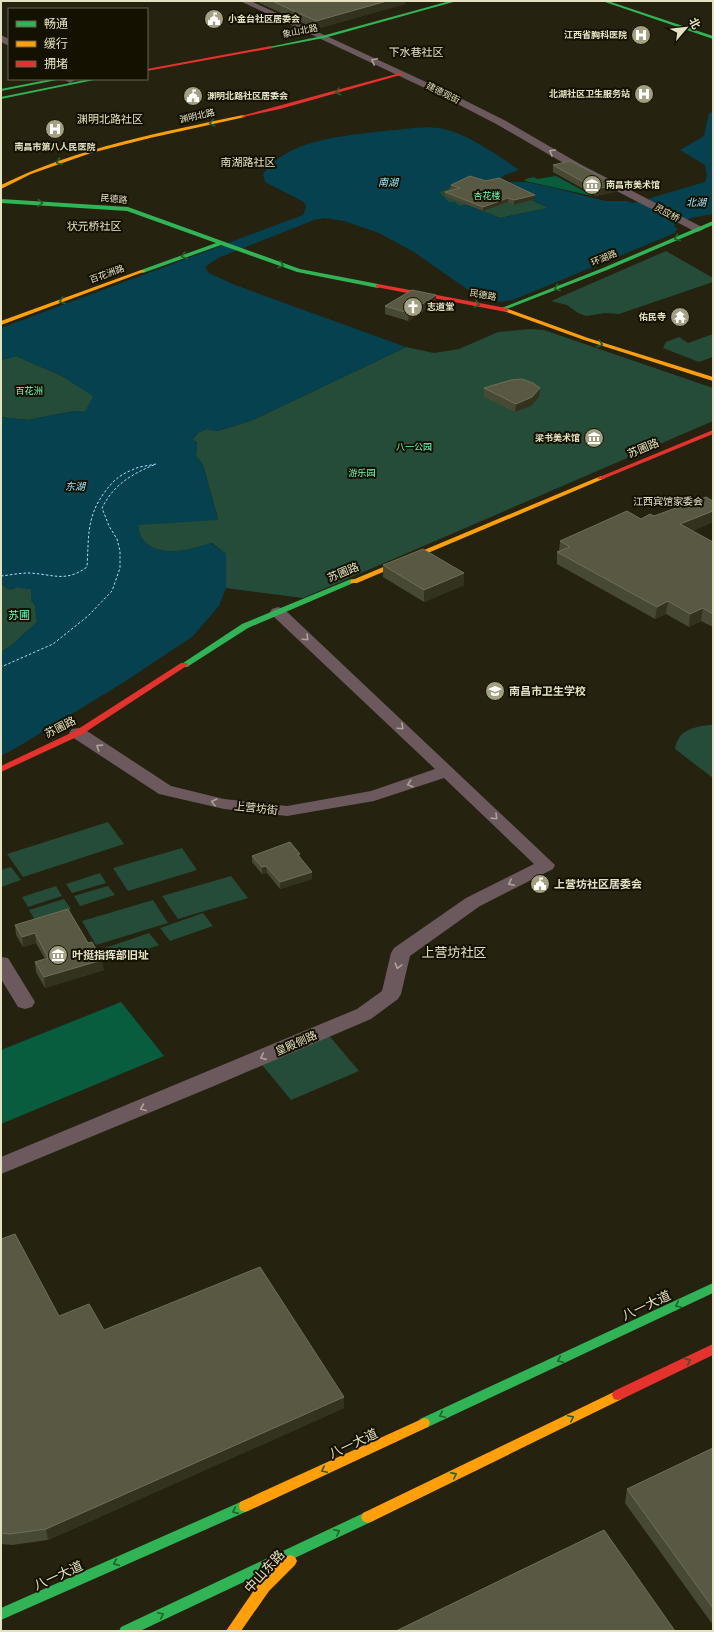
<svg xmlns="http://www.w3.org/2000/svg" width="714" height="1632" font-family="'Sofia Sans Condensed','Noto Sans SC',sans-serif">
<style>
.green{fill:#244c38}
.forest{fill:#075d3e}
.water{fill:#05414f;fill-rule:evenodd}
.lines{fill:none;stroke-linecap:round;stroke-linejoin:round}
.ferry{stroke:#a0e5fe;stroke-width:1;stroke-dasharray:2.5 2;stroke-linecap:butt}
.street{fill:#6b595e;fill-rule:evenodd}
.fast{fill:#30b455;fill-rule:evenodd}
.slow{fill:#ff9f0a;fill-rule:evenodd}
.jam{fill:#e5322d;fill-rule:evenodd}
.wall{fill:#484934}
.shaded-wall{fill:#33321f}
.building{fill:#595943;stroke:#6f6e57}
.oneway{stroke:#aea495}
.oneway2{stroke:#22622a}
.labels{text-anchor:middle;stroke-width:4;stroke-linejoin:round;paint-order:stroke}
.far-poi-label{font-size:9px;font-weight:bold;fill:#e5e2c2;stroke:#141100;text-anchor:start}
.far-street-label{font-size:9px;fill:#e5e2c2;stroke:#141100}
.far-park-label{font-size:9px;fill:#6dffc0;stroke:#141100}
.far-water-label{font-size:10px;font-style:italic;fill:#a0e5fe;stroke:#141100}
.far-neighbourhood-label{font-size:10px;fill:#e5e2c2;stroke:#141100}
.far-quarter-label{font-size:11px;fill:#e5e2c2;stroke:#141100}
.street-label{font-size:11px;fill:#e5e2c2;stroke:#141100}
.park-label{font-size:11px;fill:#6dffc0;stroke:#141100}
.poi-label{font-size:11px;font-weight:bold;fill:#e5e2c2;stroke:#141100;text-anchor:start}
.quarter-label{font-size:13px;fill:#e5e2c2;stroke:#141100}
.near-street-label{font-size:13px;fill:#e5e2c2;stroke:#141100}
</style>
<rect width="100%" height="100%" fill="#25220f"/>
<g class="green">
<path d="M491 179 499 184 548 208 500 218 467 205 459 206 454 202H448L439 192 469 180Z"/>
<path d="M666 251 713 278V282L619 314 605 313 586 316 578 313 567 305 551 301Z"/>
<path d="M531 329 544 330 713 388V421L303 598 226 588V554L212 543C191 550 155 560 141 537 139 533 138 528 138 524L218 519 203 465 196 456 197 442 192 440 199 432 207 429 218 431 253 420 406 347 434 353 459 349 498 332Z"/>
<path d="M713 334V357L699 362 663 348 666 342 679 337 688 343Z"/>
<path d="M16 356 62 376 94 396 85 412 74 411 28 420 1 417V360Z"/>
<path d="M1 584 10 590 17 587 31 589V600L35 605 37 622 12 645 1 652Z"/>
<path d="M709 725H713V778L675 749C678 730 693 727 709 725Z"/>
<path d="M108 822 124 844 23 877 7 854Z"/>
<path d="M182 848 197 870 128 891 113 868Z"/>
<path d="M11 867 21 880 1 887V870Z"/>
<path d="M100 873 106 883 72 893 66 884Z"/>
<path d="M231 876 248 898 178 919 162 896Z"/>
<path d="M56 886 62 896 28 907 22 897Z"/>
<path d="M108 886 115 895 80 906 74 896Z"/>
<path d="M64 899 71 909 35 920 29 910Z"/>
<path d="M153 900 168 923 96 945 82 921Z"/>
<path d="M203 913 213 926 170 941 160 928Z"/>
<path d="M149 933 159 945 114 961 105 948Z"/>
<path d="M326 1032 359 1071 291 1100 258 1060Z"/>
</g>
<g class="forest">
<path d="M556 176 593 196 525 181 526 179 534 177 537 179Z"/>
<path d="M121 1002 164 1056 1 1124V1050Z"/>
</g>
<path class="water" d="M713 112V214L691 218 674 225 677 229 675 233 513 300 500 302 471 292 414 252 379 233 344 221 325 218 314 220 218 258 205 267 209 273 235 285 406 347 253 420 218 431 207 429 199 432 192 440 197 442 196 456 203 465 218 520 138 525C139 528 139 534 141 537 156 560 190 550 211 543L226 554V588L219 606 192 637 121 684 16 748 1 756V652L12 645 37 622 35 605 31 600V589L17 587 10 590 1 584V417L28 420 74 411 85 412 93 396 62 376 16 356 1 360V328L303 215 306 207 304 202 265 182 263 174C270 164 279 157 291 151 317 137 365 133 395 130 409 129 424 126 438 128 463 131 498 155 519 170L504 175 501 178 509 182H526L550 187 605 201H627L633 203 705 182 707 176 705 165 680 150 704 136 709 113ZM491 179 499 184 548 208 500 218 467 205 459 206 454 202H448L439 192 469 180Z"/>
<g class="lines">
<path class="ferry" d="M1 576C10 575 20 573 29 573 53 574 65 583 87 567 89 538 86 518 104 493 112 482 119 475 132 470 139 466 148 466 156 464 132 474 114 484 102 508L109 526 117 539 120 551V568L112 591 88 616 53 644 1 667"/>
<g class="street">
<path d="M240 1H251L452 94 506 121 580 164 702 227 704 229 698 232 694 231 572 168 498 125 446 98Z"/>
<path d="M1 35 9 39V46L1 42Z"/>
<path d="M63 79H74L75 80 70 83Z"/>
<path d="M278 607 284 609 555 865 553 869 480 906 410 956 401 994 398 999 371 1019 214 1086 1 1174V1157L357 1009 382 991 391 953 394 948 466 898 534 864 444 778 374 801 287 816 224 809 159 794 72 737 69 733 72 729 78 728 84 729 171 786 224 799 287 806 371 791 435 769 272 615 270 612 272 609Z"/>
<path d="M1 957 8 958 32 997 35 1002 32 1007 25 1009 18 1007 1 979Z"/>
</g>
<g class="fast">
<path d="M450 1H457L324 38 271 48 269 47 322 36Z"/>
<path d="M602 1H608L713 36V39Z"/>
<path d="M52 79H62L1 91V89Z"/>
<path d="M90 79H99L1 99V97Z"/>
<path d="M1 199 128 207 300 269 378 284 381 286 378 288 297 272 221 245 143 273 141 272V270L216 243 127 211 1 203Z"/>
<path d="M713 221V225L607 270 504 310 499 309 603 268Z"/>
<path d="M351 579H357L358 581 248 628 187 667H181L180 665 242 624Z"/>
<path d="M713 1283V1293L428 1427 424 1428 420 1427 418 1423 420 1419Z"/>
<path d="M245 1500 250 1502 251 1506 250 1510 1 1620V1608Z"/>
<path d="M368 1511 373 1513 375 1517 373 1521 140 1631H119L121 1627Z"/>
</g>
<g class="slow">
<path d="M243 115H245V117L150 138 91 153 31 174 1 189V185C79 147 159 133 243 115Z"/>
<path d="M141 270 146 271 1 325V321Z"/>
<path d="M504 309H508L588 338 713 377V381L584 340 504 311Z"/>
<path d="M601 476 605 478 603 479 357 583H351L350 581Z"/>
<path d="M618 1390 622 1391 624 1395 622 1399 373 1521 368 1523 363 1521 361 1517 363 1513Z"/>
<path d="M424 1418 428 1419 430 1423 428 1427 250 1510 245 1512 240 1510 239 1506 240 1502Z"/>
<path d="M290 1555 295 1557 297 1561 295 1565 269 1591 241 1631H226L259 1583 285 1557Z"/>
</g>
<g class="jam">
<path d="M271 46 273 48 147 71V69Z"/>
<path d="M400 73 404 74 280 109 243 117 241 116Z"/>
<path d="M378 284 506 308 509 310 506 312 376 287V285Z"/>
<path d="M713 430V434L603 479H599L597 478Z"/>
<path d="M181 663H187L188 665 81 735 1 772V766L75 731Z"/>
<path d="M713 1344V1355L622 1399 618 1400 614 1399 612 1395 614 1391Z"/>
</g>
</g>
<g class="wall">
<path d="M255 1H405V4L316 29Z"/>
<path d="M553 165 616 185 615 192 596 196 553 172Z"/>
<path d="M451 185 535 199 514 205 508 202 483 211 445 196V192L453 190 450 189Z"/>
<path d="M436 295V303L408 321 385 314V306Z"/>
<path d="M484 388 539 397 531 406 515 412 484 397Z"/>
<path d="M713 501V522L692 531 713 542V627L701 621 689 627 666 614 655 619 557 564V552L559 551 560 541Z"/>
<path d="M383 565 464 573V585L424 602 383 577Z"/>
<path d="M252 856 300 858 312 879 280 889 267 873 262 874 252 862Z"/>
<path d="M68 909 104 970 45 988 36 972 35 962 45 959 36 943 23 947 16 935 15 925Z"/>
<path d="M1 1239 59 1316 104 1330 344 1397V1408L48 1540 12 1545 1 1544Z"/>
<path d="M713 1448V1625L625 1503 627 1489Z"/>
</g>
<g class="shaded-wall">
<path d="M387 1H405V4L316 29V21Z"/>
<path d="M616 185 615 192 596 196V189Z"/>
<path d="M535 195V199L514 205V200Z"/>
<path d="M508 198V202L483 211V207Z"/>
<path d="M436 295V303L408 321 409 313Z"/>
<path d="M540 388 539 397 531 406 515 412 516 404Z"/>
<path d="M713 511V522L678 537 680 524Z"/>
<path d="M464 573V585L424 602V590Z"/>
<path d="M668 601 666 614 655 619 657 607Z"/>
<path d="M703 608 701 621 689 627 690 614Z"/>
<path d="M266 866 267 873 262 874V867Z"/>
<path d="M312 872V879L280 889V882Z"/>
<path d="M35 933 36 943 23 947 22 937Z"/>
<path d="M102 960 104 970 45 988 44 977Z"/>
<path d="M344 1397V1408L48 1540 46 1529Z"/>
</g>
<g class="building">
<path d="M272 1H387L316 21Z"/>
<path d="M570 161 616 185 596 189 553 165Z"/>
<path d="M470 176 486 181 499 178 535 195 514 200 508 198 483 207 445 192 460 188 451 185Z"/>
<path d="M412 290 436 295 409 313 385 306Z"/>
<path d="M522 379 533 383 540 388 532 397 516 404 484 388 511 380Z"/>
<path d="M706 497 713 501V511L680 524 713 542V614L703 608 690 614 668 601 657 607 557 552 570 547 560 541 627 511 641 519 650 514 654 516Z"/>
<path d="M423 549 464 573 424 590 383 565Z"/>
<path d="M290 842 300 854 298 855 312 872 280 882 266 866 262 867 252 856Z"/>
<path d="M68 909 88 943 92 942 102 960 44 977 35 962 48 958 35 933 22 937 15 925Z"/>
<path d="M15 1234 59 1316 89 1304 104 1330 260 1267 344 1397 46 1529 10 1534 1 1533V1239Z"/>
<path d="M713 1448V1608L627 1489Z"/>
<path d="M604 1530 675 1631H396Z"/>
</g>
<defs><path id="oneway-chevron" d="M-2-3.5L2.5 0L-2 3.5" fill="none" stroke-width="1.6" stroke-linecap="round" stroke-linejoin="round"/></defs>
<g class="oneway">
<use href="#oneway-chevron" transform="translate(374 61) rotate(-155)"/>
<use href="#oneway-chevron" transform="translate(552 152) rotate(-150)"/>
<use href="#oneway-chevron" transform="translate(306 638) rotate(43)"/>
<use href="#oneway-chevron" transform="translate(401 727) rotate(43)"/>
<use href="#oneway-chevron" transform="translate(99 747) rotate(-147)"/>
<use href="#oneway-chevron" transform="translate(410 784) rotate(162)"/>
<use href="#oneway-chevron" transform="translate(214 802) rotate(-166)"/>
<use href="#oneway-chevron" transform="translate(495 817) rotate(44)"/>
<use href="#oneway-chevron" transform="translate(511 883) rotate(153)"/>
<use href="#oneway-chevron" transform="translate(398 966) rotate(105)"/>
<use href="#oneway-chevron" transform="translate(263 1057) rotate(156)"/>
<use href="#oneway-chevron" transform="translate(143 1108) rotate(158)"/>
</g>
<g class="oneway2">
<use href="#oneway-chevron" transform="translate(338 92) rotate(164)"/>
<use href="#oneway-chevron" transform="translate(212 123) rotate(167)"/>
<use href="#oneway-chevron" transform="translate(59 162) rotate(158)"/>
<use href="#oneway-chevron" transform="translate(40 203) rotate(4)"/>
<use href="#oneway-chevron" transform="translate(677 238) rotate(157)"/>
<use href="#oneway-chevron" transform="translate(184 256) rotate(160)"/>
<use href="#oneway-chevron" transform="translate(281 265) rotate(20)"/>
<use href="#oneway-chevron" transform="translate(557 288) rotate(159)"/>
<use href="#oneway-chevron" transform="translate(62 301) rotate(160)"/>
<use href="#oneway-chevron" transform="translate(477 304) rotate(10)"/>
<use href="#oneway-chevron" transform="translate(600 344) rotate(17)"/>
<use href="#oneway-chevron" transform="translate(678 1305) rotate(155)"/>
<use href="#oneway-chevron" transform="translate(560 1360) rotate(155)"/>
<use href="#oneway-chevron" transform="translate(688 1361) rotate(-26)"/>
<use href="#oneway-chevron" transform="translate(442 1415) rotate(155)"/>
<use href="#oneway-chevron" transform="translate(571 1418) rotate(-26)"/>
<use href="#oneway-chevron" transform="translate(324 1470) rotate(155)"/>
<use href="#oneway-chevron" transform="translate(454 1475) rotate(-26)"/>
<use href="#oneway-chevron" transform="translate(235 1511) rotate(156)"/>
<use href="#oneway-chevron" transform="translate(337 1532) rotate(-26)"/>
<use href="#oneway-chevron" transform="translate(116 1563) rotate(156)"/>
<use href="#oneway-chevron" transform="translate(161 1615) rotate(-25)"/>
</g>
<defs>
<symbol id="civic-disc" viewBox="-11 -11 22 22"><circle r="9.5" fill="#a29f83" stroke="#141100"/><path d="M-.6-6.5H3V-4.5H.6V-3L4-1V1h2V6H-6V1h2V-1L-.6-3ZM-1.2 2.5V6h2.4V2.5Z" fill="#fff"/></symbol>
<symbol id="hospital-disc" viewBox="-11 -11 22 22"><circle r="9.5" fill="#a29f83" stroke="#141100"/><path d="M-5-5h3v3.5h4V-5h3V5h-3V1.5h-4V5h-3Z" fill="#fff"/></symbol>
<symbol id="museum-disc" viewBox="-11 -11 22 22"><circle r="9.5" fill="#a29f83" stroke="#141100"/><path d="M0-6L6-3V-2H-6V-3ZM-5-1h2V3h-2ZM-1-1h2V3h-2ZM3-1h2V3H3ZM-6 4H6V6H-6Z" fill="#fff"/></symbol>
<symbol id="church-disc" viewBox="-11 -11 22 22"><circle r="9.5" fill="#a29f83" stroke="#141100"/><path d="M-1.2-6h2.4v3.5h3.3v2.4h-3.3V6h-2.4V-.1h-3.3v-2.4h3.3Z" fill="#fff"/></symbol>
<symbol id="temple-disc" viewBox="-11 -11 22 22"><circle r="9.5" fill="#a29f83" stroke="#141100"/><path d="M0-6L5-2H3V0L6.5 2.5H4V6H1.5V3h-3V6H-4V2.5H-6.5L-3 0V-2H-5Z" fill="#fff"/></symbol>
<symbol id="university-disc" viewBox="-11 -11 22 22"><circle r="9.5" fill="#a29f83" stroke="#141100"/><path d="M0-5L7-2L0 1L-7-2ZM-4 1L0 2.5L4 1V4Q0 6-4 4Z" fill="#fff"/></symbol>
</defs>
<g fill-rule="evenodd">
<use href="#civic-disc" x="203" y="8" width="22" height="22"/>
<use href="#hospital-disc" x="630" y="24" width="22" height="22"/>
<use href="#hospital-disc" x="633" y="83" width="22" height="22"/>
<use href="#civic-disc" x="182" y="85" width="22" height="22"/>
<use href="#hospital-disc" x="44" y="118" width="22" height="22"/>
<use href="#museum-disc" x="581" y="174" width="22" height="22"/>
<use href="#church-disc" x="402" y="296" width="22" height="22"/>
<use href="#temple-disc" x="669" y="306" width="22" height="22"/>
<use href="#museum-disc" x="583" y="427" width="22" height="22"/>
<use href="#university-disc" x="484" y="680" width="22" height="22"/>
<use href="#civic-disc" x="529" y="873" width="22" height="22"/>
<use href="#museum-disc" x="47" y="944" width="22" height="22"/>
</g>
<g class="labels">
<g class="far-poi-label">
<text x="228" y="22">小金台社区居委会</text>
<text x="627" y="38" text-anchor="end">江西省胸科医院</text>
<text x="630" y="97" text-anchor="end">北湖社区卫生服务站</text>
<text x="207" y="99">渊明北路社区居委会</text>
<text x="55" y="150" text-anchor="middle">南昌市第八人民医院</text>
<text x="606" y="188">南昌市美术馆</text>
<text x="427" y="310">志道堂</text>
<text x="666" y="320" text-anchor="end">佑民寺</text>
<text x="580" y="441" text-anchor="end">梁书美术馆</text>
</g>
<g class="far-street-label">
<text transform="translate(300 31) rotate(-11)" y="3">象山北路</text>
<text transform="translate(443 93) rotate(26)" y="3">建德观街</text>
<text transform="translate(197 116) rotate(-13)" y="3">渊明北路</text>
<text transform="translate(114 199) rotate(5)" y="3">民德路</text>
<text transform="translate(667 213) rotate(28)" y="3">灵应桥</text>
<text transform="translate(604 258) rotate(-22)" y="3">环湖路</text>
<text transform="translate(107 274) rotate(-20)" y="3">百花洲路</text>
<text transform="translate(483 295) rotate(10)" y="3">民德路</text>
</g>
<g class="far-park-label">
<text x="487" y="199">杏花楼</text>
<text x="29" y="394">百花洲</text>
<text x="414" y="450">八一公园</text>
<text x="362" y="476">游乐园</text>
</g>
<g class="far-water-label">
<text x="388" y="186">南湖</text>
<text x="696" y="206">北湖</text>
<text x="75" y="490">东湖</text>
</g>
<g class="far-neighbourhood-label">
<text x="668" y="505">江西宾馆家委会</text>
</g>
<g class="far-quarter-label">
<text x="416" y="56">下水巷社区</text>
<text x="110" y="123">渊明北路社区</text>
<text x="248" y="166">南湖路社区</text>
<text x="94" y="230">状元桥社区</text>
</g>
<g class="street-label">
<text transform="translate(643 448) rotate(-22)" y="4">苏圃路</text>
<text transform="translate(343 572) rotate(-22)" y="4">苏圃路</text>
<text transform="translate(60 727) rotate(-27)" y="4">苏圃路</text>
<text transform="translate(256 808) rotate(6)" y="4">上营坊街</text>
<text transform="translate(296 1043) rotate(-24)" y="4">皇殿侧路</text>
</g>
<g class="park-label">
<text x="19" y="619">苏圃</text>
</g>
<g class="poi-label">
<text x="509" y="695">南昌市卫生学校</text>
<text x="554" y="888">上营坊社区居委会</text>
<text x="72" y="959">叶挺指挥部旧址</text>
</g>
<g class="quarter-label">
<text x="454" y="957">上营坊社区</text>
</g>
<g class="near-street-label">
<text transform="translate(646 1305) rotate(-25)" y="5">八一大道</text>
<text transform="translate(353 1443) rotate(-25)" y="5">八一大道</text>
<text transform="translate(264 1571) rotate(-48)" y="5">中山东路</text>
<text transform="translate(58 1575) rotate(-24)" y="5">八一大道</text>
</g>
</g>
<rect width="714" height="1632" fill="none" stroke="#e5e2c2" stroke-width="4"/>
<rect x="8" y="8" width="140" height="72" fill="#141100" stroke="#68654e"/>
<rect x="16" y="21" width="20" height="6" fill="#30b455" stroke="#68654e"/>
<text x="44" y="28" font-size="12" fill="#e5e2c2">畅通</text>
<rect x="16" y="41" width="20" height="6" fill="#ff9f0a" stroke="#68654e"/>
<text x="44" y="48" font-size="12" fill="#e5e2c2">缓行</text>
<rect x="16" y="61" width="20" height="6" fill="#e5322d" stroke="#68654e"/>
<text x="44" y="68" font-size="12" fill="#e5e2c2">拥堵</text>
<g transform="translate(686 28) rotate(62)" stroke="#141100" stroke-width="3" paint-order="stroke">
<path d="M0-3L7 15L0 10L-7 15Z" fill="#e5e2c2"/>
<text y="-6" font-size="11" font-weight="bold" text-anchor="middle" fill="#e5e2c2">北</text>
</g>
</svg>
